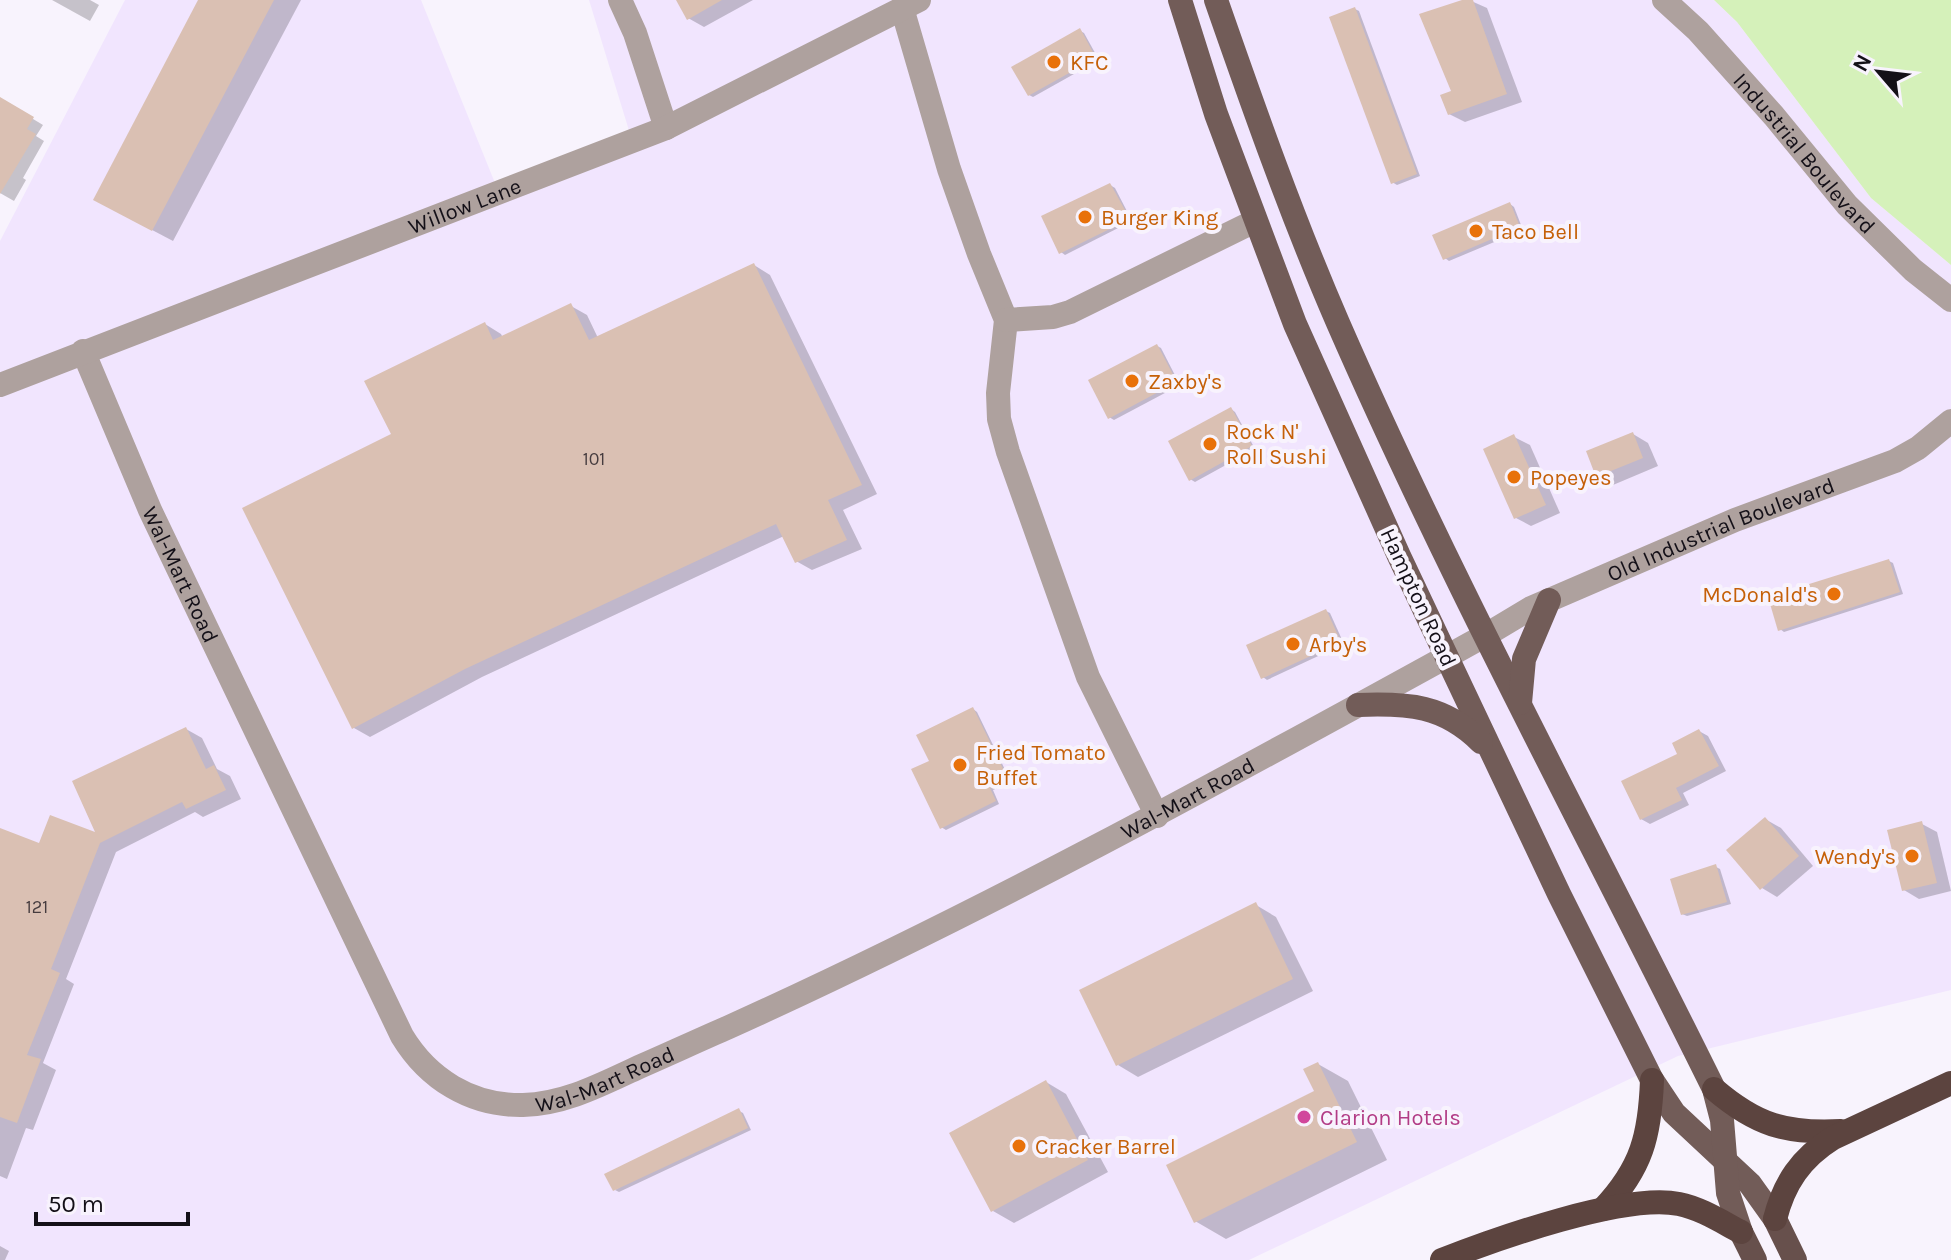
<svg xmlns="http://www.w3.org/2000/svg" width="1951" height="1260" font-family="Karla,sans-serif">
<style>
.built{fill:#f1e5fe}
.green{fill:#d5f1ba}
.shadow{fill:#0003}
.building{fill:#dac0b3}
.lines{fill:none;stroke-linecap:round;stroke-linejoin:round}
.minor{stroke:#aea19e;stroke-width:24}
.tertiary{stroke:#aea19e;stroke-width:24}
.primary{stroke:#725c58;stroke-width:24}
.trunk{stroke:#67504c;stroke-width:24}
.motorway{stroke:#5c443f;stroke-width:24}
.food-dot{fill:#e8710a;stroke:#f8f3fd;stroke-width:3}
.hotel-dot{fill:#d1479c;stroke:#f8f3fd;stroke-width:3}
.labels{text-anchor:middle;stroke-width:8;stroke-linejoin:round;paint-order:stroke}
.number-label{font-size:18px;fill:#463c3f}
.food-label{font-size:22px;fill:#c56008;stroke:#f8f3fd;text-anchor:start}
.street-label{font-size:22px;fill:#141018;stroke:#f8f3fd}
.hotel-label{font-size:22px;fill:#b23c85;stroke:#f8f3fd;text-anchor:start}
</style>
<rect width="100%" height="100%" fill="#f8f3fd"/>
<path class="built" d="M125 0H421L497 188 631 137 589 0H1714L1737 22 1871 198 1951 265V990L1678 1056 1249 1260H0V241Z"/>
<path class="green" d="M1714 0H1951V265L1871 198 1737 22Z"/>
<g class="shadow">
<path d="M52 0H90L99 5 90 21Z"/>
<path d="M201 0H301L173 241 116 211Z"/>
<path d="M678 0H753L704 27 688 18Z"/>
<path d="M1469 0 1487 8 1522 102 1465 122 1449 114Z"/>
<path d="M1355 9 1359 11 1420 176 1397 185 1392 182Z"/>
<path d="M1080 31 1084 33 1099 60 1033 97 1029 95Z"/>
<path d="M5 102 43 125 36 136 44 141 23 178 26 180 14 201 0 193V111Z"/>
<path d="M1110 185 1115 188 1132 221 1065 255 1061 252Z"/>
<path d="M1510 204 1514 207 1523 230 1449 261 1445 258Z"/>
<path d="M754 265 770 275 877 494 843 510 862 549 812 570 796 561 784 536 482 677 370 737 354 728 393 435 485 324 501 334 503 338 571 306 587 315 598 338Z"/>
<path d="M1157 346 1161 348 1180 385 1114 420 1109 417Z"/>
<path d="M1231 409 1235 412 1255 449 1195 482 1190 479Z"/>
<path d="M1633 434 1648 443 1658 466 1613 485 1598 476Z"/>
<path d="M1514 437 1530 445 1560 513 1531 526 1516 518Z"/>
<path d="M1889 561 1893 563 1903 594 1784 632 1780 629Z"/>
<path d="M1326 611 1330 613 1344 644 1267 680 1263 677Z"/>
<path d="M973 709 977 712 1011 782 993 790 999 804 946 830 941 827 931 762Z"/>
<path d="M186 729 202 738 217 769 230 776 241 799 203 817 195 812 116 852 66 979 74 984 43 1063 56 1070 33 1130 26 1128 7 1179 0 1176V830L40 846 99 836Z"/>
<path d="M1699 731 1708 736 1726 771 1683 793 1689 805 1650 824 1641 819 1680 754Z"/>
<path d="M1765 819 1781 828 1813 866 1777 897 1762 888Z"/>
<path d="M1922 824 1937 832 1951 891 1919 899 1904 890Z"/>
<path d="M1716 867 1720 869 1731 904 1687 916 1682 914Z"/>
<path d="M1256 905 1276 917 1313 991 1138 1077 1118 1065Z"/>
<path d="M1318 1064 1348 1081 1387 1160 1226 1239 1195 1221 1317 1092Z"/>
<path d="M1046 1082 1066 1094 1108 1172 1014 1223 993 1211Z"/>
<path d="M739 1111 743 1113 751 1130 619 1192 615 1190Z"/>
<path d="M0 1246 9 1251 5 1260H0Z"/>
</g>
<g class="building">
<path d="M198 0H274L152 231 93 200Z"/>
<path d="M676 0H722L687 20Z"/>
<path d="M1462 0H1473L1507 94 1448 115 1440 95 1451 91 1419 14Z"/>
<path d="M1355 7 1417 174 1391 184 1329 17Z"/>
<path d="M1080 28 1096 58 1028 96 1011 67Z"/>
<path d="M0 97 34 117 27 129 36 134 0 194Z"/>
<path d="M1110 183 1130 219 1059 254 1041 216Z"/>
<path d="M1510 202 1520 227 1443 260 1432 235Z"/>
<path d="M754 263 862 485 828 500 847 540 795 563 776 524 465 669 352 729 242 508 391 434 364 381 485 322 493 340 571 303 589 340Z"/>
<path d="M1157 344 1177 382 1108 419 1088 380Z"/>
<path d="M1231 407 1252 446 1189 481 1168 441Z"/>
<path d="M1633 432 1643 458 1596 477 1586 451Z"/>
<path d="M1514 434 1546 505 1514 519 1483 449Z"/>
<path d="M1889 559 1900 592 1778 631 1768 597Z"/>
<path d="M1326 609 1341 642 1261 679 1246 645Z"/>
<path d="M973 707 1008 779 990 788 996 801 940 829 911 769 929 761 916 735Z"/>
<path d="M186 727 206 769 214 765 226 790 186 809 182 802 100 843 51 969 60 973 27 1055 41 1059 17 1123 0 1117V828L39 843 50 815 95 832 72 781Z"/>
<path d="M1699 729 1719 766 1676 788 1682 800 1640 820 1621 781 1677 754 1672 743Z"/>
<path d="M1765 817 1799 856 1760 890 1726 850Z"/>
<path d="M1922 821 1937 883 1902 891 1887 830Z"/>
<path d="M1716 864 1727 902 1681 915 1670 879Z"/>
<path d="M1256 902 1293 979 1116 1066 1079 990Z"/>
<path d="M1318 1062 1357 1142 1194 1223 1166 1165 1314 1091 1303 1069Z"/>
<path d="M1046 1080 1088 1160 991 1212 949 1133Z"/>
<path d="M739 1108 748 1128 613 1191 604 1174Z"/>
</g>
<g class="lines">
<g class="minor">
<path d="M620 0 635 33 666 128"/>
<path d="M902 8 949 169 979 254 1006 320 998 393 999 419 1008 452 1088 677 1157 816"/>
<path d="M1006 320 1053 317 1070 312 1255 221"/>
<path id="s1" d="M83 351 150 510 402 1036C428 1079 471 1106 523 1105 565 1104 602 1084 639 1067 669 1054 699 1040 729 1027 988 910 1237 772 1486 635"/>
</g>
<g class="tertiary">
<path id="s2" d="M1664 0 1698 31 1774 116 1847 205 1913 270 1951 300"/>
<path id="s3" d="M0 385 666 128 919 0"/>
<path id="s4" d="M1486 635 1531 608 1735 520 1895 461 1918 448 1951 421"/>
</g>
<g class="primary">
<path d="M1180 0 1216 114 1295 324 1399 556 1559 894 1652 1080 1674 1113 1750 1184 1775 1219"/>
<path d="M1216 0C1254 109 1292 217 1338 323 1452 584 1588 834 1714 1089L1722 1120 1728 1193 1741 1232"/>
<path d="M1520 703 1524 659 1549 600"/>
<path d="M1358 705C1408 703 1444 705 1481 742"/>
</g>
<g class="trunk">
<path d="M1775 1219 1795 1260"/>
<path d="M1741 1232 1755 1260"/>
</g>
<g class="motorway">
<path d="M1714 1089C1756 1125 1786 1134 1841 1131"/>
<path d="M1603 1209C1642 1168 1650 1135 1652 1080"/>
<path d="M1775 1219C1784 1183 1801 1158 1833 1138L1951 1083"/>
<path d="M1442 1260C1496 1239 1624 1193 1679 1204 1700 1208 1722 1222 1741 1232"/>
</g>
</g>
<g class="food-dot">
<circle cx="1054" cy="62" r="8"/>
<circle cx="1085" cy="217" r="8"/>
<circle cx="1476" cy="231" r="8"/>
<circle cx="1132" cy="381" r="8"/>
<circle cx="1210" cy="444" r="8"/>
<circle cx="1514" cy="477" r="8"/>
<circle cx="1834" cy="594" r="8"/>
<circle cx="1293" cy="644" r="8"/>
<circle cx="960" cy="765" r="8"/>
<circle cx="1912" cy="856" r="8"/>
<circle cx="1019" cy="1146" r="8"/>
</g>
<circle class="hotel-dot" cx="1304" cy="1117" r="8"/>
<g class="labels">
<g class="number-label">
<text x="594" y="465">101</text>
<text x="37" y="913">121</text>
</g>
<g class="food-label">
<text x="1070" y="70">KFC</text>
<text x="1101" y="225">Burger King</text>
<text x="1492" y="239">Taco Bell</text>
<text x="1148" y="389">Zaxby's</text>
<text x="1226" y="439">Rock N'<tspan x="1226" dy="25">Roll Sushi</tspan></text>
<text x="1530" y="485">Popeyes</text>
<text x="1818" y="602" text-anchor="end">McDonald's</text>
<text x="1309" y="652">Arby's</text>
<text x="976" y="760">Fried Tomato<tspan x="976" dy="25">Buffet</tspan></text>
<text x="1896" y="864" text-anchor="end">Wendy's</text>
<text x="1035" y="1154">Cracker Barrel</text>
</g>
<g class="street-label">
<text dy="8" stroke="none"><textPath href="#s2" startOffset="208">Industrial Boulevard</textPath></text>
<text dy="8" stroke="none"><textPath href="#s3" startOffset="498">Willow Lane</textPath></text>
<text dy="8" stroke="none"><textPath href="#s4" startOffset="258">Old Industrial Boulevard</textPath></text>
<text dy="8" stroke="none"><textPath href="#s1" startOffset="244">Wal-Mart Road</textPath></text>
<text transform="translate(1419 597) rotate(65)" y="8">Hampton Road</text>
<text dy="8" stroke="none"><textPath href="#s1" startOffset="1636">Wal-Mart Road</textPath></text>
<text dy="8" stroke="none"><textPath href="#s1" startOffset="988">Wal-Mart Road</textPath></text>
</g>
<g class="hotel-label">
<text x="1320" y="1125">Clarion Hotels</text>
</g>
</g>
<g transform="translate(1879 72) rotate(298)" stroke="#f8f3fd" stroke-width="6" paint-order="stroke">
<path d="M0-6L14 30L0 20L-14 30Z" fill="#141018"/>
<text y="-12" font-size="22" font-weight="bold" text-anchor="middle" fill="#141018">N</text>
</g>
<path d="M36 1212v12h152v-12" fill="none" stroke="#141018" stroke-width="4"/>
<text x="48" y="1212" font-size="24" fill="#141018" stroke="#f8f3fd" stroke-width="6" paint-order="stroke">50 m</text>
</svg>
